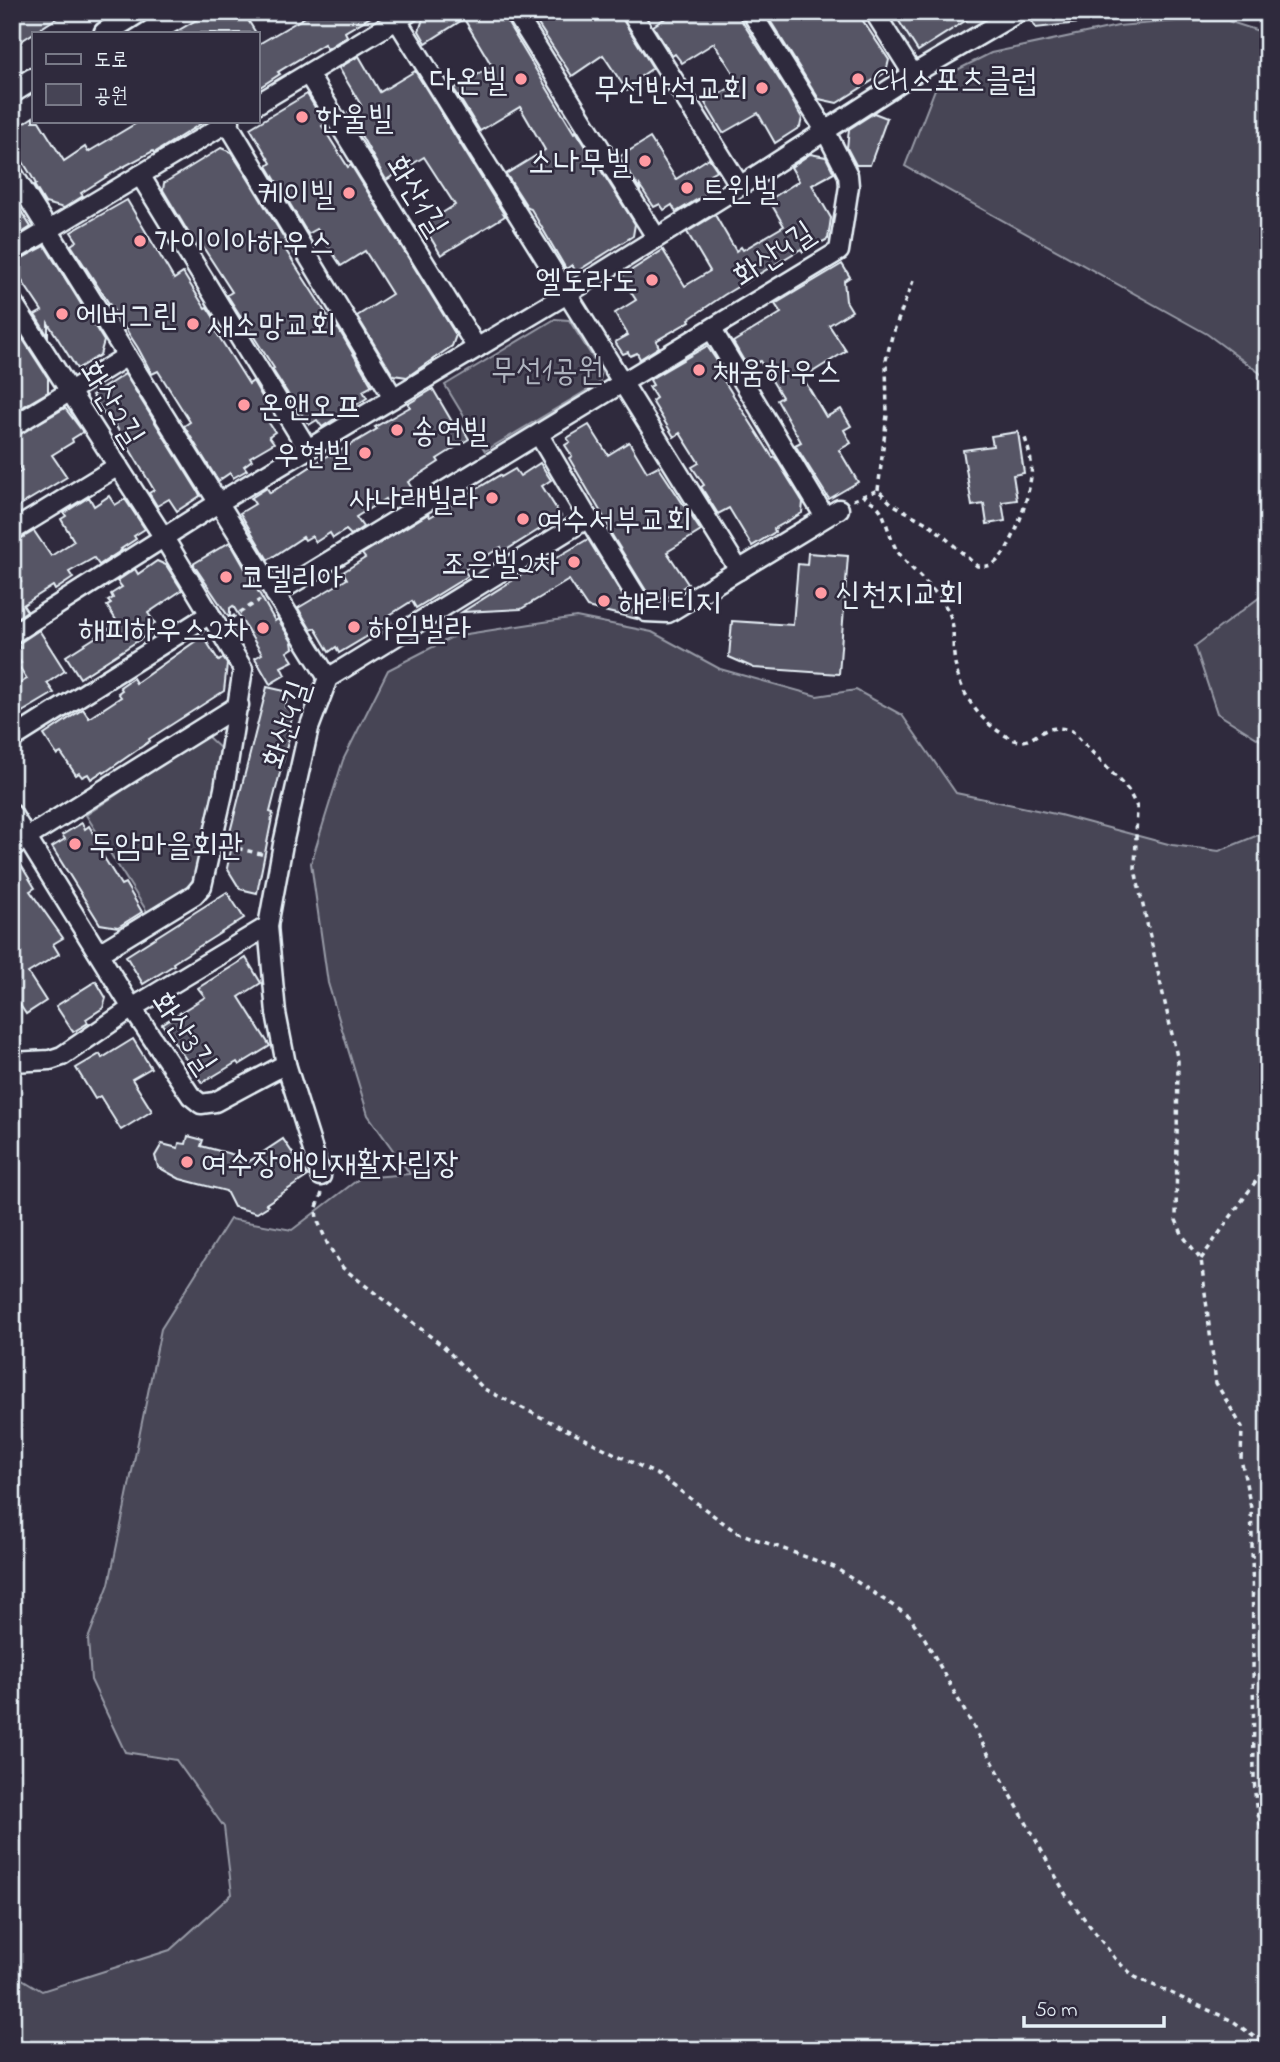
<svg xmlns="http://www.w3.org/2000/svg" width="1280" height="2062" font-family="'Indie Flower','Poor Story',sans-serif">
<style>
.built{fill:#3b3749}
.green{fill:#464455;stroke:#979aa6;stroke-width:2}
.building{fill:#575565;stroke:#e8f1f8;stroke-width:2}
.lines{fill:none;stroke-linecap:round;stroke-linejoin:round}
.minor-casing{stroke:#e8f1f8;stroke-width:23}
.tertiary-casing{stroke:#e8f1f8;stroke-width:26}
.path{stroke:#e8f1f8;stroke-width:3.5;stroke-dasharray:5 5;stroke-linecap:butt}
.minor{stroke:#2f2a3d;stroke-width:18}
.tertiary{stroke:#2f2a3d;stroke-width:21}
.poi-dot{fill:#ff9aa2;stroke:#2f2a3d;stroke-width:2.5}
.labels{text-anchor:middle;stroke-width:5;stroke-linejoin:round;paint-order:stroke}
.poi-label{font-size:32px;fill:#e8f1f8;stroke:#2f2a3d;text-anchor:start}
.street-label{font-size:32px;fill:#e8f1f8;stroke:#2f2a3d}
.park-label{font-size:32px;fill:#afb4bf;stroke:#2f2a3d}
</style>
<rect width="100%" height="100%" fill="#2f2a3d"/>
<filter id="ink" filterUnits="userSpaceOnUse"><feTurbulence type="fractalNoise" baseFrequency=".0143" numOctaves="2"/><feDisplacementMap in="SourceGraphic" scale="14" xChannelSelector="R" yChannelSelector="G"/><feConvolveMatrix kernelMatrix="1 2 1 2 8 2 1 2 1" color-interpolation-filters="sRGB"/></filter>
<g filter="url(#ink)">
<path class="built" d="M885 12H995L926 55 910 54Z"/>
<g class="green">
<path d="M1177 21H1228L1268 34V379L1207 334 905 166 939 79 991 53 1118 26Z"/>
<path d="M555 319 569 320 602 372 599 383 485 451 445 385Z"/>
<path d="M1268 591V745L1217 713 1195 646Z"/>
<path d="M576 617 652 632 720 669 817 696 856 690 902 715 956 793 1060 815 1172 845 1219 851 1268 831V2050H15L12 2045V1973L42 1991 170 1950 232 1894 224 1827 176 1760 125 1752 91 1680 88 1639 109 1584 161 1329 230 1219 292 1230 360 1178 410 1174 368 1115 328 983 311 863 343 760 388 670 454 636Z"/>
<path d="M206 735 222 750 195 876 188 887 148 913 86 815Z"/>
</g>
<g class="building">
<path d="M12 12H66L12 47Z"/>
<path d="M210 12H243L256 33H174Z"/>
<path d="M314 12H379L345 32 347 36 327 49 324 44 278 72 280 74 257 89V45Z"/>
<path d="M431 12H501L574 133 576 131 635 224 633 236 576 272 572 265 566 269 531 209 528 208 506 174 545 150 520 107 480 131 454 89 492 66 464 19 426 43 419 31 424 16Z"/>
<path d="M530 12H618L653 68 637 79 640 83 627 91 603 55 572 76Z"/>
<path d="M675 12H736L788 93 802 118 800 127 775 143 758 113 723 133 705 103 739 82 714 43 682 63 675 54 672 56 653 26Z"/>
<path d="M770 12H857L889 60 886 72 837 103 819 99 766 14Z"/>
<path d="M906 12H979L918 51 897 18Z"/>
<path d="M1039 12H1085L1086 22 1036 28 1030 18Z"/>
<path d="M359 56 380 92 415 71 505 216 441 255 423 225 455 205 424 157 386 180 348 112 361 105 339 68Z"/>
<path d="M307 94 325 124 322 126 348 167 351 165 456 335 452 346 407 377 393 375 357 316 392 294 365 251 341 266 317 229 308 234 267 166 271 163 250 128Z"/>
<path d="M874 113 887 118 870 165H856L847 148 849 129Z"/>
<path d="M33 117V121H39L64 161 85 147 88 152 140 121H205L154 153 153 151 119 169 81 193 83 196 64 208 45 203 34 185 36 184 31 175 12 144V131Z"/>
<path d="M650 138 676 179 709 158 717 170 710 174 714 182 710 185 713 190 676 212 672 205 664 210 660 204 654 207 640 186V189L619 157Z"/>
<path d="M221 148 231 152 247 177 289 246 285 249 336 329 338 328 372 386 363 391 367 398 322 427 317 420 309 425 288 394 272 369 274 368 227 295 232 292 201 244 197 247 163 190 164 183Z"/>
<path d="M810 154 826 157 834 173 812 185 831 218 828 239 803 252 801 249 724 295 689 319 690 321 656 341 659 347 640 359 637 353 630 356 628 352 623 354 615 342 628 335 615 313 636 300 621 277 663 250 685 286 710 271 687 232 715 215 736 251 741 247 743 250 784 226 769 200 799 181 791 167Z"/>
<path d="M12 197 31 227 12 239Z"/>
<path d="M127 200 174 279 183 273 205 308 207 307 218 324 213 327 249 384 253 381 268 407 261 411 275 432 269 436 274 443 250 457 252 460 244 466 247 470 233 478 230 473 218 481 184 426 190 422 158 371 152 374 138 348 71 245 77 241 71 232Z"/>
<path d="M45 246 104 341 100 355 77 369 48 323V336L35 315 42 311 12 266V263Z"/>
<path d="M842 264 850 277 844 281 846 301 852 311 829 325 846 351 803 378 826 417 841 409 851 426 844 430 851 443 839 450 858 482 829 499 795 445 801 442 777 400 782 397 760 361 750 367 746 360 744 361 733 342 781 313 775 304Z"/>
<path d="M15 327 48 378V392L12 413V329Z"/>
<path d="M707 346 725 373 721 376 773 458 775 457 803 502 802 513 774 529 775 532 752 546 729 508 718 514 701 487 704 485 692 467 699 463 680 433 674 437 652 401 656 398 649 387 653 385 650 380 652 378Z"/>
<path d="M125 374 199 493 200 496 177 511 169 499 157 506 149 493 154 490 111 418 108 420 92 395Z"/>
<path d="M433 389 454 425 459 422 469 439 437 459 439 462 408 482 416 495 403 503 398 494 386 501 385 499 356 517 363 527 351 535 346 530 333 538 330 533 316 542 312 536 305 540 303 537 268 560 240 513 255 504 251 498 267 488 270 493 330 454 331 456 377 429 375 427 410 407 408 404Z"/>
<path d="M65 408 83 432 72 439 73 442 52 455 67 477 12 510V477L22 471 12 456V449L18 446 13 438Z"/>
<path d="M589 425 608 455 629 442 647 472 658 466 701 531 667 552 688 584 665 599 650 597 607 527 609 526 569 458 572 456 565 445 570 442 567 438Z"/>
<path d="M1018 432 1024 473 1013 475 1017 500 1002 502 1005 521 987 524 984 504 972 506 963 450 993 446 991 436Z"/>
<path d="M540 463 551 480 542 486 561 516 503 552 501 547 464 570 468 576 416 608 412 601 388 616 391 622 339 653 336 647 329 652 315 628 311 630 298 608 347 579 343 572 365 558 362 554 428 514 430 517 500 475 501 477 515 469 520 476Z"/>
<path d="M109 496 115 505 125 499 145 529 134 536 136 539 121 549 122 550 99 565 94 558 69 572 73 578 55 590 53 586 23 605 27 611 15 619 12 615V588L21 582 12 569V544L34 531 51 556 74 541 61 519 66 516 64 513 89 497 94 506Z"/>
<path d="M588 539 637 619 587 607 569 580 521 609 462 612 542 562 544 565Z"/>
<path d="M230 542 275 621 278 619 292 642 293 648 287 652 293 661 281 667 285 675 270 684 255 658 262 654 233 606 230 608V619L193 564Z"/>
<path d="M808 553 848 556 839 674 754 668 729 657 732 621 793 625 798 564 807 565Z"/>
<path d="M157 561 166 565 182 590 148 613 155 623 150 626 153 631 80 678 66 656 118 623 107 606 111 604 108 601 113 598 111 594 122 587 117 581 135 569 138 574Z"/>
<path d="M39 630 65 671 47 683 54 693 12 718V688L27 679 18 665 21 663 14 652 20 648 18 644Z"/>
<path d="M203 636 219 661 223 658 227 664 224 691 149 739 150 741 104 773 103 771 91 779 88 774 82 777 79 773 76 775 61 753 57 755 44 735 83 709 89 718 121 697 118 693 122 690 120 687 133 678 136 683Z"/>
<path d="M267 687 289 692 285 707 294 709 289 730H291L270 812 273 813 257 893 240 889 227 868 233 841 228 840Z"/>
<path d="M82 823 85 829 89 826 98 841 95 843 121 885 125 883 142 912 118 927 100 924 52 847 65 839 62 835Z"/>
<path d="M16 857 35 888 30 891 63 938 53 944 59 954 28 973 46 1001 26 1014 12 993V858Z"/>
<path d="M227 892 244 918 173 963 174 965 143 984 126 956Z"/>
<path d="M246 958 261 983 239 997 270 1046 239 1065 237 1062 202 1083 162 1024 205 997 198 988Z"/>
<path d="M96 981 106 998 103 1008 86 1019 88 1023 73 1032 56 1006Z"/>
<path d="M133 1039 151 1068 132 1079 152 1111 121 1130 100 1096 95 1099 76 1068 100 1054 102 1058Z"/>
<path d="M188 1136 203 1140 201 1146 235 1155 242 1166 283 1139 308 1176 266 1204 268 1206 257 1213 234 1207 226 1191 180 1179 158 1167 155 1156 162 1144 178 1148 179 1143 186 1144Z"/>
</g>
<g class="lines">
<defs>
<g id="minor">
<path d="M392 12 739 570"/>
<path d="M515 12 656 237"/>
<path d="M631 12 740 186"/>
<path d="M874 12 913 74"/>
<path d="M308 74 477 348"/>
<path d="M257 104 410 12"/>
<path d="M227 122 393 397"/>
<path d="M12 172 328 678"/>
<path d="M140 175 307 448"/>
<path d="M12 252 230 121"/>
<path d="M12 301 164 538 243 669 224 789 202 886 194 895 99 953"/>
<path d="M712 330 825 517"/>
<path d="M12 427 127 356"/>
<path d="M539 435 588 518"/>
<path d="M12 531 118 466"/>
<path d="M275 594 839 251 849 186 848 175 826 132 751 12"/>
<path d="M12 634 218 503 567 294 740 186 913 74 1019 12"/>
<path d="M12 739 210 614"/>
<path d="M12 814 132 1008 191 1096 201 1104 215 1102 286 1064 321 1176"/>
<path d="M12 847 239 705"/>
<path d="M268 926 276 1013 286 1064"/>
<path d="M12 1062 50 1060 62 1056 132 1008 268 926 283 844 309 728 328 678 588 518 646 612 668 613 839 509"/>
</g>
<g id="tertiary">
<path d="M105 33 138 12"/>
<path d="M12 92 33 79"/>
</g>
</defs>
<use href="#minor" class="minor-casing"/>
<use href="#tertiary" class="tertiary-casing"/>
<g class="path">
<path d="M878 490 887 415 886 360 892 336 913 281"/>
<path d="M862 495C867 499 875 503 879 508 886 516 889 539 898 552 912 572 944 595 951 618 955 630 952 643 954 655 957 691 980 724 1012 739 1035 749 1039 719 1072 731L1128 790 1137 807 1135 870 1178 1061 1176 1220 1183 1236 1201 1259 1216 1383 1242 1427 1241 1459 1251 1508 1252 1537 1254 1777 1256 1806 1268 1854"/>
<path d="M853 500 878 490 892 504 932 526 977 566C983 566 987 567 993 564 1012 553 1029 497 1031 476 1033 464 1029 450 1025 438"/>
<path d="M231 618 260 600"/>
<path d="M228 846 265 855"/>
<path d="M322 1193 316 1210 317 1219 328 1245 343 1268 444 1347 484 1389 660 1476 736 1532 834 1567 909 1616 925 1639 1066 1895 1117 1961 1135 1977 1233 2021 1261 2042 1268 2043"/>
<path d="M1201 1259 1258 1178 1268 1159"/>
</g>
<use href="#minor" class="minor"/>
<use href="#tertiary" class="tertiary"/>
</g>
</g>
<g class="poi-dot">
<circle cx="521" cy="79" r="7"/>
<circle cx="858" cy="79" r="7"/>
<circle cx="762" cy="88" r="7"/>
<circle cx="302" cy="117" r="7"/>
<circle cx="645" cy="161" r="7"/>
<circle cx="687" cy="188" r="7"/>
<circle cx="349" cy="193" r="7"/>
<circle cx="140" cy="241" r="7"/>
<circle cx="652" cy="280" r="7"/>
<circle cx="62" cy="314" r="7"/>
<circle cx="193" cy="324" r="7"/>
<circle cx="699" cy="370" r="7"/>
<circle cx="244" cy="405" r="7"/>
<circle cx="397" cy="430" r="7"/>
<circle cx="365" cy="453" r="7"/>
<circle cx="492" cy="498" r="7"/>
<circle cx="523" cy="519" r="7"/>
<circle cx="574" cy="562" r="7"/>
<circle cx="226" cy="577" r="7"/>
<circle cx="821" cy="593" r="7"/>
<circle cx="604" cy="601" r="7"/>
<circle cx="354" cy="627" r="7"/>
<circle cx="263" cy="628" r="7"/>
<circle cx="75" cy="844" r="7"/>
<circle cx="187" cy="1162" r="7"/>
</g>
<g class="labels">
<g class="poi-label">
<text x="507" y="90" text-anchor="end">다온빌</text>
<text x="872" y="90">CH스포츠클럽</text>
<text x="748" y="99" text-anchor="end">무선반석교회</text>
<text x="316" y="128">한울빌</text>
<text x="631" y="172" text-anchor="end">소나무빌</text>
<text x="701" y="199">트윈빌</text>
<text x="335" y="204" text-anchor="end">케이빌</text>
<text x="154" y="252">가이이아하우스</text>
<text x="638" y="291" text-anchor="end">엘도라도</text>
<text x="76" y="325">에버그린</text>
<text x="207" y="335">새소망교회</text>
<text x="713" y="381">채움하우스</text>
<text x="258" y="416">온앤오프</text>
<text x="411" y="441">송연빌</text>
<text x="351" y="464" text-anchor="end">우현빌</text>
<text x="478" y="509" text-anchor="end">사나래빌라</text>
<text x="537" y="530">여수서부교회</text>
<text x="560" y="573" text-anchor="end">조은빌2차</text>
<text x="240" y="588">코델리아</text>
<text x="835" y="604">신천지교회</text>
<text x="618" y="612">해리티지</text>
<text x="368" y="638">하임빌라</text>
<text x="249" y="639" text-anchor="end">해피하우스2차</text>
<text x="89" y="855">두암마을회관</text>
<text x="201" y="1173">여수장애인재활자립장</text>
</g>
<g class="street-label">
<text transform="translate(418 195) rotate(58)" y="11">화산1길</text>
<text transform="translate(773 253) rotate(-34)" y="11">화산4길</text>
<text transform="translate(113 403) rotate(58)" y="11">화산2길</text>
<text transform="translate(285 724) rotate(-72)" y="11">화산4길</text>
<text transform="translate(185 1032) rotate(56)" y="11">화산3길</text>
</g>
<g class="park-label">
<text x="547" y="380">무선1공원</text>
</g>
</g>
<rect width="1280" height="2062" fill="none" stroke="#2f2a3d" stroke-width="42"/>
<rect x="21" y="21" width="1238" height="2020" fill="none" stroke="#e8f1f8" stroke-width="2.5" filter="url(#ink)"/>
<rect x="32" y="32" width="228" height="91" fill="#2f2a3d" stroke="#797a88" stroke-width="2"/>
<rect x="46" y="54" width="35" height="10" fill="#2f2a3d" stroke="#797a88" stroke-width="2"/>
<text x="94" y="66" font-size="21" fill="#e8f1f8">도로</text>
<rect x="46" y="84" width="35" height="21" fill="#464455" stroke="#797a88" stroke-width="2"/>
<text x="94" y="102" font-size="21" fill="#e8f1f8">공원</text>
<path d="M1024 2016v10h140v-10" fill="none" stroke="#e8f1f8" stroke-width="3.5"/>
<text x="1035" y="2016" font-size="21" fill="#e8f1f8" stroke="#2f2a3d" stroke-width="5" paint-order="stroke">50 m</text>
</svg>
